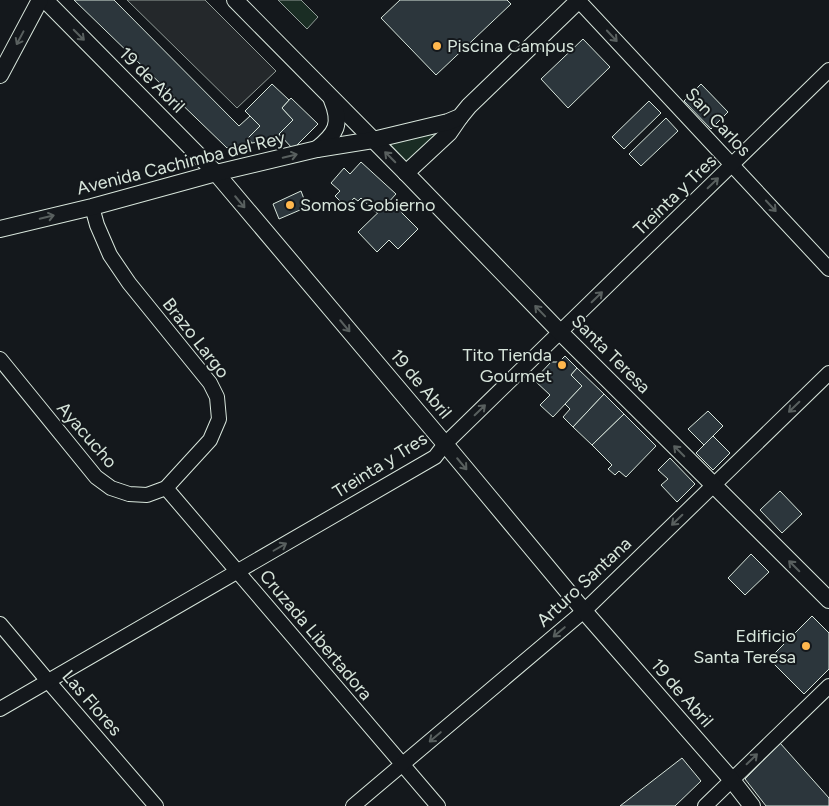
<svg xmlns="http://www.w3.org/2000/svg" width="829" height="806" font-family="Figtree,sans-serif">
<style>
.green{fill:#1a2d24;stroke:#939e99}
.parking{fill:#24282b;stroke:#939e99}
.building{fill:#2c363c;stroke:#d8e6dc}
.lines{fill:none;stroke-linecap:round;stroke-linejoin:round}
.minor-casing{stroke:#d8e6dc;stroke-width:16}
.tertiary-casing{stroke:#d8e6dc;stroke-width:18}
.minor{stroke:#14181c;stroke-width:14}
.tertiary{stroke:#14181c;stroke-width:16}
.oneway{stroke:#59605f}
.poi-dot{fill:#ffb74d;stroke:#14181c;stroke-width:2}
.labels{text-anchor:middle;stroke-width:4;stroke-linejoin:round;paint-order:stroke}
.poi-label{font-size:18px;fill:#d8e6dc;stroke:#14181c;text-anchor:start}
.street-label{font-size:18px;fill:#d8e6dc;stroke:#14181c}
</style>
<rect width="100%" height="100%" fill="#14181c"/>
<g class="green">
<path d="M278 0H301L318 17 307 29Z"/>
<path d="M446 126 408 163 387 141Z"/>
</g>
<path class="parking" d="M127 0H205L276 71 237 108Z"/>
<g class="building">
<path d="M74 0H114L239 126 250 116 260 126 248 138 252 143 227 148Z"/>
<path d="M400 0H507L511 4 436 75 381 18Z"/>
<path d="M583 39 610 67 568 108 541 79Z"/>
<path d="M272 84 289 100 282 108 293 120 279 134 282 138 272 148 264 141 252 143 248 138 260 126 245 111Z"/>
<path d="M701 84 728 112 711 129 684 101Z"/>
<path d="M291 98 318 124 293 149 279 134 293 120 282 108Z"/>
<path d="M649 101 661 113 624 149 612 137Z"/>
<path d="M666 118 678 131 641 166 629 154Z"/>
<path d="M361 162 396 194 378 214 361 198 358 201 354 198 346 207 335 196 340 191 331 183 344 168 350 174Z"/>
<path d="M301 191 307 207 279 219 273 204Z"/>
<path d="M390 201 418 229 398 249 389 240 377 252 358 232Z"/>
<path d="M565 356 577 368 571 375 582 386 553 417 540 405 550 395 534 380 551 362H559Z"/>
<path d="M577 368 604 394 573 427 563 417 570 409 565 404 582 386 571 375Z"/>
<path d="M604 394 624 414 592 445 573 427Z"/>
<path d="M708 411 723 426 704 445 688 429Z"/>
<path d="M624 414 656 446 626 477 619 471 615 475 608 469 612 465 592 445Z"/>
<path d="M713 436 730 453 713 470 696 453Z"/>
<path d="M670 458 695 484 677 502 661 485 668 479 658 470Z"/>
<path d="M780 491 802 514 782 533 760 510Z"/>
<path d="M751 554 769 572 745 595 728 578Z"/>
<path d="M812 616 829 633V669L804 694 769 659Z"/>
<path d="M780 743 829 798V806H766L745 779Z"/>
<path d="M682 758 701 781 675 806H620Z"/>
</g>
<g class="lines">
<defs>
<g id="minor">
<path d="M579 1 829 269"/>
<path d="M0 359 96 477 111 488 129 494 147 495 166 488 210 440 219 419 217 397 210 383 129 283 110 255 97 225 92 207"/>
<path d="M166 488 438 806"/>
<path d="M0 624 48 681 156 806"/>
<path d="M0 709 435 457 445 444 829 70"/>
<path d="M353 806 584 611 829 373"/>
<path d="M705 806 829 686"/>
</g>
<g id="tertiary">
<path d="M45 0 216 173 445 444 584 611 731 779 752 806"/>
<path d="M235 0 406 173 560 332 829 600"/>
<path d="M0 75 40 0"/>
<path d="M317 149C336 134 342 124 332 100"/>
<path d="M406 173 449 133 460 117"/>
<path d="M0 229 92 207 216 173 317 149 373 140 448 122 460 117 469 106 579 0"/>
</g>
</defs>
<use href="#minor" class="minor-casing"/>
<use href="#tertiary" class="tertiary-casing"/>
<use href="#minor" class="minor"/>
<use href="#tertiary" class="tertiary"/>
</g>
<defs><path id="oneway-shaft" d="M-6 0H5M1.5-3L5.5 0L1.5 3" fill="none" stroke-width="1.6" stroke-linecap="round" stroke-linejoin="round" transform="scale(1.25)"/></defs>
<g class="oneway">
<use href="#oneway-shaft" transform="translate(79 35) rotate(45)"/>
<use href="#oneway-shaft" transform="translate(612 36) rotate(47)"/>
<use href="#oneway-shaft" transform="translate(20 38) rotate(118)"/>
<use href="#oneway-shaft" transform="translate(290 156) rotate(-13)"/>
<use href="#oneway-shaft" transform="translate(390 157) rotate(-135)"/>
<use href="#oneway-shaft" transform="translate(713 183) rotate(-44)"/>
<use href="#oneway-shaft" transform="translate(240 202) rotate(50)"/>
<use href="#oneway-shaft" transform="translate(771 206) rotate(47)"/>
<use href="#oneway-shaft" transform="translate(47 217) rotate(-13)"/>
<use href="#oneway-shaft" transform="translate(597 297) rotate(-44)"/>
<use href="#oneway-shaft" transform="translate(540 311) rotate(-134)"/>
<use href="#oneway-shaft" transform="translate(345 326) rotate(50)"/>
<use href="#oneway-shaft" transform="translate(794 407) rotate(136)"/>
<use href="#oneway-shaft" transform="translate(480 410) rotate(-44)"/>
<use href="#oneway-shaft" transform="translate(679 451) rotate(-135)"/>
<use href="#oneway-shaft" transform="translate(462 464) rotate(50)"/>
<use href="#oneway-shaft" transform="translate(677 520) rotate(136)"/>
<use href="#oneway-shaft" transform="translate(280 547) rotate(-30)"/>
<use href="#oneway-shaft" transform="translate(794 566) rotate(-135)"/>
<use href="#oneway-shaft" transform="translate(559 632) rotate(140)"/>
<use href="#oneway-shaft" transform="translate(435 737) rotate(140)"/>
<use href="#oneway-shaft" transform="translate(752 759) rotate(-44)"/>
</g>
<g class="poi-dot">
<circle cx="437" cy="46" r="5"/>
<circle cx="290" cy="205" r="5"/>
<circle cx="562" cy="365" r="5"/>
<circle cx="806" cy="646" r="5"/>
</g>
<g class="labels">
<g class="poi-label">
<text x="447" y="52">Piscina Campus</text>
<text x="300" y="211">Somos Gobierno</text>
<text x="552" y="361" text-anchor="end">Tito Tienda<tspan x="552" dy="21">Gourmet</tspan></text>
<text x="796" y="642" text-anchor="end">Edificio<tspan x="796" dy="21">Santa Teresa</tspan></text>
</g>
<g class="street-label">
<text transform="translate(152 80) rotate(45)" y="6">19 de Abril</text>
<text transform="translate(718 122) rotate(47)" y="6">San Carlos</text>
<text transform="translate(181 163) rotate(-14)" y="6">Avenida Cachimba del Rey</text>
<text transform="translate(675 195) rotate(-44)" y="6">Treinta y Tres</text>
<text transform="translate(196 338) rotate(52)" y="6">Brazo Largo</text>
<text transform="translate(611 354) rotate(45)" y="6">Santa Teresa</text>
<text transform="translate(421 384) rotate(50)" y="6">19 de Abril</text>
<text transform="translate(87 435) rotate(49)" y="6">Ayacucho</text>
<text transform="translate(380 465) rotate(-32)" y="6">Treinta y Tres</text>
<text transform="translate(584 582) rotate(-43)" y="6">Arturo Santana</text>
<text transform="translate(316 635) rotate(50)" y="6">Cruzada Libertadora</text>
<text transform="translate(682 693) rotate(49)" y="6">19 de Abril</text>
<text transform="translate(92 703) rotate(49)" y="6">Las Flores</text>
</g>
</g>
</svg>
